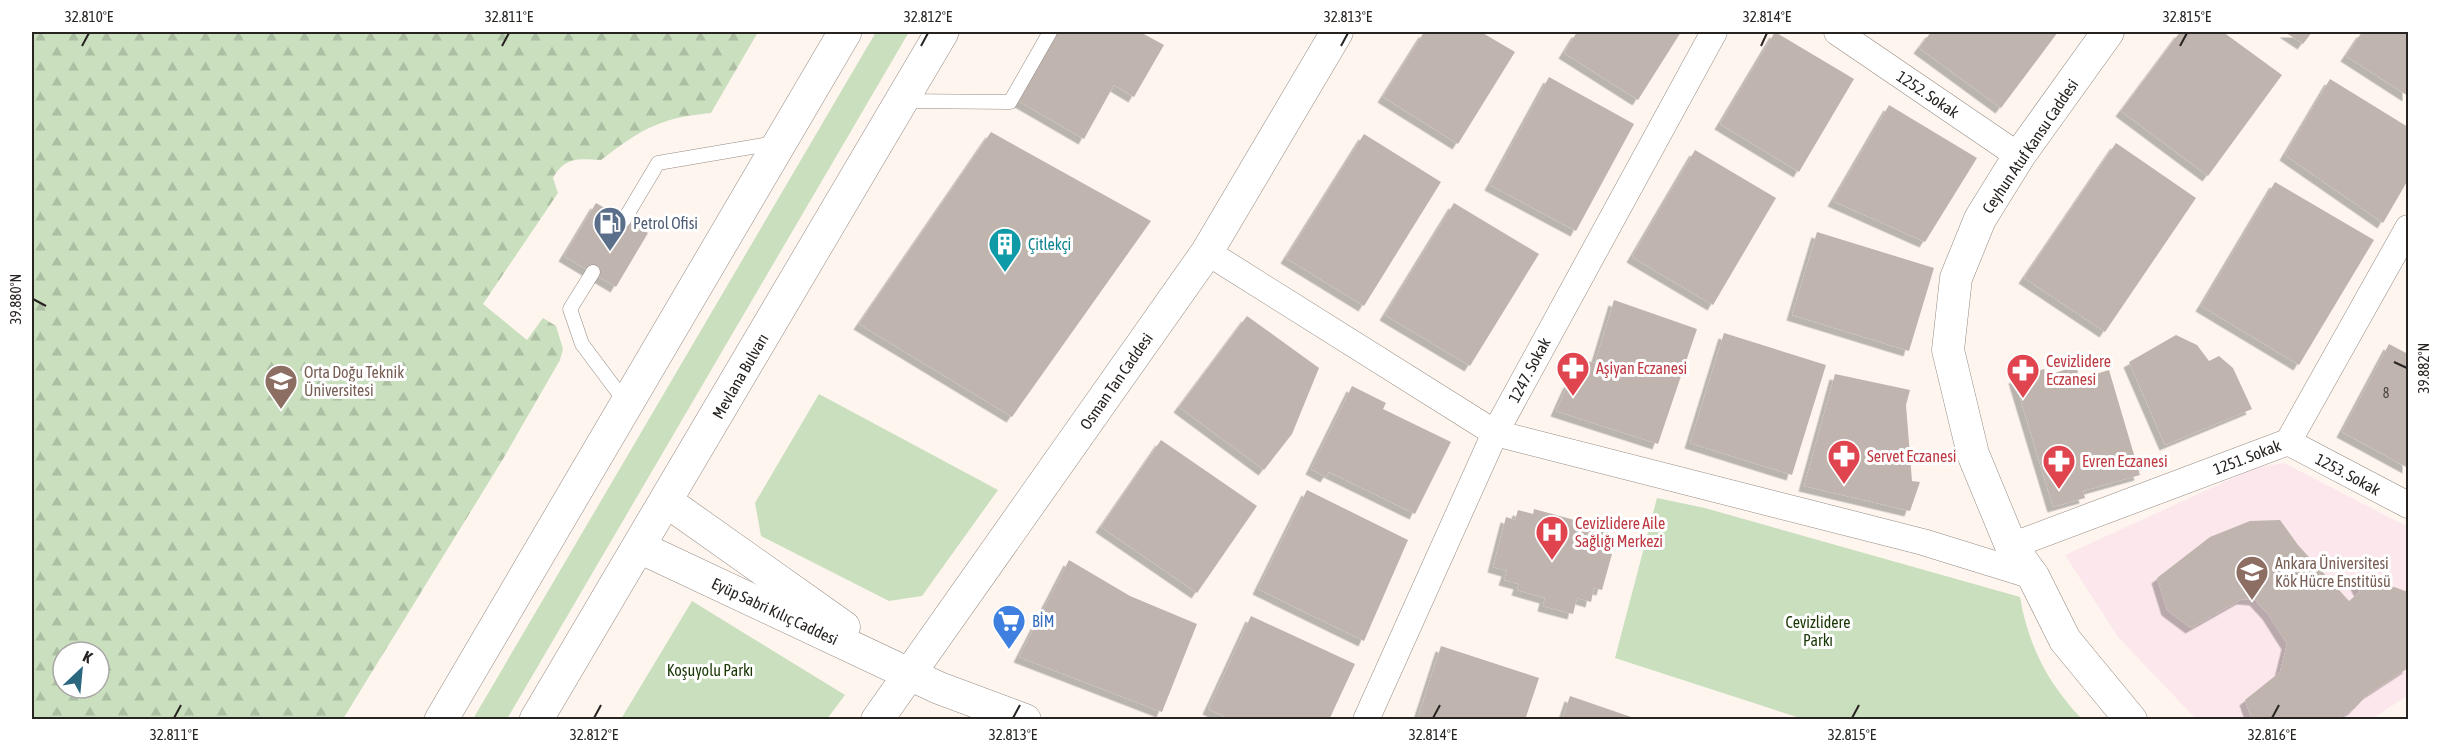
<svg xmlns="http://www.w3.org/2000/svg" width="2440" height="751" font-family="'Asap Condensed',sans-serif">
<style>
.education{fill:#fce7ec}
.green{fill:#c9dfbe}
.forest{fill:url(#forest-firs);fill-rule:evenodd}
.building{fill:#bfb5ae;filter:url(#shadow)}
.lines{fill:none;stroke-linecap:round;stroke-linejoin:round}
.service-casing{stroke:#948a83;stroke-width:15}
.minor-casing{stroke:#948a83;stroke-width:27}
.tertiary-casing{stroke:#948a83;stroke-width:33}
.trunk-casing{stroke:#948a83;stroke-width:34}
.service{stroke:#fff;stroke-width:14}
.minor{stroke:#fff;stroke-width:26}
.tertiary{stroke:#fff;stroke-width:32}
.trunk{stroke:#fff;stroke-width:33}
.ticks{fill:none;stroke:#272321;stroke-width:2}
.labels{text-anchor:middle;stroke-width:6;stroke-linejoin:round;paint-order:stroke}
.number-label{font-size:14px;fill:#4d4844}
.street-label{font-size:16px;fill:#272321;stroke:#fff}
.service-label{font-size:16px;fill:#4e5e75;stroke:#fff;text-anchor:start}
.culture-label{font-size:16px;fill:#0d838f;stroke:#fff;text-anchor:start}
.health-label{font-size:16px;fill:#be3a42;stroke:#fff;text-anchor:start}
.education-label{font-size:16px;fill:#785e54;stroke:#fff;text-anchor:start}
.shop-label{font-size:16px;fill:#366cbe;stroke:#fff;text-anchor:start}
.park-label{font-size:16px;fill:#1a3705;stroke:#fff}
.neatline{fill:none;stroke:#272321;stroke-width:2}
.ticks-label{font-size:15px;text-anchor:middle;fill:#272321}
</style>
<defs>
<pattern id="forest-firs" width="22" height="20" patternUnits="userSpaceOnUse" patternTransform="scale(1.5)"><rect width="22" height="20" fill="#c9dfbe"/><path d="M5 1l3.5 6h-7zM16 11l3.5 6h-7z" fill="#adbfa3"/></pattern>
<filter id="shadow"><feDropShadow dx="-5.5" dy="5.5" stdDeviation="0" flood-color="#0004"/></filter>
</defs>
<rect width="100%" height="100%" fill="#fef5ef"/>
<path class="education" d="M2284 463 2408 527V695L2372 719H2196L2118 637 2065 555 2255 468Z"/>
<g class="green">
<path d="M876 32H909L507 719H473Z"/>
<path d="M819 394 998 490 922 596 889 601 761 536 755 503Z"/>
<path d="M1657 498 1705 508 2020 597C2028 645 2048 684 2082 719H1803L1615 658Z"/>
<path d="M692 601 845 695 827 719H621Z"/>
</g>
<path class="forest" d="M32 32H758L711 113C659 118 642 129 601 160 578 159 566 156 553 178L558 193 483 304 527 340 543 318 556 326 563 349 560 360 503 459 343 719H32ZM63 652H99V688H63Z"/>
<g class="building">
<path d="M1054 32H1140L1164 45 1134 97 1114 85 1084 139 1015 99Z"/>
<path d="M1424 32H1481L1515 52 1458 144 1383 97Z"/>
<path d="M1577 32H1681L1638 100 1564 53Z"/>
<path d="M1775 32 1854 79 1799 172 1720 124Z"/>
<path d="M1931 32H2058L2001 108 1919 48Z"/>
<path d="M2180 32H2223L2282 75 2208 176 2121 111Z"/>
<path d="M2285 32H2312L2303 44Z"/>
<path d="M2362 32H2408V96L2346 56Z"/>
<path d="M1549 77 1634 124 1576 231 1490 185Z"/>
<path d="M2330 79 2408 127V180L2383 223 2285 155Z"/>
<path d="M1889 105 1977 158 1925 242 1833 201Z"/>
<path d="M991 132 1151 221 1012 417 859 324Z"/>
<path d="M1364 134 1441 182 1364 306 1286 258Z"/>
<path d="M2116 143 2196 198 2105 332 2024 278Z"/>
<path d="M1695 150 1776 198 1713 305 1632 257Z"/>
<path d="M2275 182 2374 240 2299 365 2201 306Z"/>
<path d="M596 203 648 233 616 287 564 256Z"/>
<path d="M1454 203 1539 254 1470 366 1385 315Z"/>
<path d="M1817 232 1934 268 1909 351 1792 315Z"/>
<path d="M1614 300 1697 329 1658 444 1556 411 1568 384 1587 361 1595 363Z"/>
<path d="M1247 316 1319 368 1292 434 1264 470 1179 407Z"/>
<path d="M1724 333 1826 365 1792 475 1690 443Z"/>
<path d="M2176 335 2197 345 2209 361 2219 356 2233 368 2252 409 2165 445 2129 362Z"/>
<path d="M2389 344 2408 354V468L2342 432Z"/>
<path d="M2076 366 2080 379 2109 370 2140 475 2083 491 2085 498 2053 507 2014 378 2044 369 2046 376Z"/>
<path d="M1835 374 1910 390 1906 405 1912 481 1920 482 1910 511 1804 486Z"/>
<path d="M1352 386 1386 403 1383 409 1451 442 1415 514 1329 472 1326 477 1311 469Z"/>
<path d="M1161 440 1257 506 1197 593 1101 527Z"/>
<path d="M1307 490 1408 540 1364 641 1258 589Z"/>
<path d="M1534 509 1611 530 1605 552 1612 554 1602 590 1594 588 1591 602 1577 598 1573 614 1543 606 1545 598 1517 590 1519 584 1504 580 1507 571 1493 567 1506 517 1515 520 1518 510 1533 514Z"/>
<path d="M2280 520 2298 545 2349 601 2360 592 2356 584 2369 578 2408 592V668L2367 695 2354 709 2334 720H2252L2245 700 2280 672 2287 644 2268 614 2255 600 2242 599 2191 628 2167 610 2157 578 2210 537 2250 521Z"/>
<path d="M1069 560 1130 596 1197 624 1162 712 1019 657Z"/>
<path d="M1251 616 1355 664 1329 720H1231L1208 709Z"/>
<path d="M1441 646 1539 678 1525 720H1417Z"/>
<path d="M1570 696 1637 719V720H1562Z"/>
</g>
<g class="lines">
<defs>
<g id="service">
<path d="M903 101 1010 102 1050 32"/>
<path d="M624 220 658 163 775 143"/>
<path d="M593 272 570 309 582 344 626 403"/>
</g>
<g id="minor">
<path d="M1837 32 2019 156"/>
<path d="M1207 252 1495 433 1923 542 2033 576"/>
<path d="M2288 442 2408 505"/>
<path d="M2011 546 2288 442 2408 228"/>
<path d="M1366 720 1495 433 1714 32"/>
</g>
<g id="tertiary">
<path d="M2108 32 2019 156 1980 219 1956 278 1948 350 1973 454 2011 546 2033 576 2065 640 2131 720"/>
<path d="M666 501 844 627"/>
<path d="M639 547 939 688 1025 720"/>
<path d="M877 720 1207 252 1337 32"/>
</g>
<g id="trunk">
<path d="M441 720 845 32"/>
<path d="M536 720 942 32"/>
</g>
</defs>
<use href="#service" class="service-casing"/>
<use href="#minor" class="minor-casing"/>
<use href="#tertiary" class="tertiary-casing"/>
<use href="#trunk" class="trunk-casing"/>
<use href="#service" class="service"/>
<use href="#minor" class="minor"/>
<use href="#tertiary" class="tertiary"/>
<use href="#trunk" class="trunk"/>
</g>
<path class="ticks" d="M82 46 89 33M502 46 509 33M921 46 928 33M1341 46 1348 33M1761 46 1767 33M2180 46 2187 33M33 299 46 306M2394 362 2407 368M174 718 181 705M594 718 601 705M1013 718 1020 705M1433 718 1440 705M1852 718 1859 705M2272 718 2279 705"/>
<defs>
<symbol id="fuel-pin" viewBox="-11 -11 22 30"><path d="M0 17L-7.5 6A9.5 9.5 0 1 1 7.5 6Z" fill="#5c6f8a" stroke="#fff"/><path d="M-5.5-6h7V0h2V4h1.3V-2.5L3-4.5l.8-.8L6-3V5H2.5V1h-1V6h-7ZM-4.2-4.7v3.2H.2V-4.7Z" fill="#fff"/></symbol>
<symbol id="building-pin" viewBox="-11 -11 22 30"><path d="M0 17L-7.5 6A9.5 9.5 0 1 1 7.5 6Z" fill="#0f9aa8" stroke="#fff"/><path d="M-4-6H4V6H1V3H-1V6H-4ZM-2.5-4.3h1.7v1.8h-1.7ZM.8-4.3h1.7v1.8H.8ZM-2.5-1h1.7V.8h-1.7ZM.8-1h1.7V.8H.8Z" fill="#fff"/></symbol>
<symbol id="pharmacy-pin" viewBox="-11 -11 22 30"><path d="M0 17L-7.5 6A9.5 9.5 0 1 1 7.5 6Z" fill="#e0444e" stroke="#fff"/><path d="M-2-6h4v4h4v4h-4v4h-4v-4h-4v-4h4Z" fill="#fff"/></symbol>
<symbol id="university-pin" viewBox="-11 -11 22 30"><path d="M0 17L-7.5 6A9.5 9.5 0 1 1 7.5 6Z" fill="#8d6e63" stroke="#fff"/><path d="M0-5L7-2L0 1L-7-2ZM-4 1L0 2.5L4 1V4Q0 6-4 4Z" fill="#fff"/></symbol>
<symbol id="hospital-pin" viewBox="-11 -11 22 30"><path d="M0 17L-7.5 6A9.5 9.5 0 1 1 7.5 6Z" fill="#e0444e" stroke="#fff"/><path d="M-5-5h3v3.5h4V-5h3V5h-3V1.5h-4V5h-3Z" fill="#fff"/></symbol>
<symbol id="supermarket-pin" viewBox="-11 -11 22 30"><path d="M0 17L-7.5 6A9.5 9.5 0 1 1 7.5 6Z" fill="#3f7fe0" stroke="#fff"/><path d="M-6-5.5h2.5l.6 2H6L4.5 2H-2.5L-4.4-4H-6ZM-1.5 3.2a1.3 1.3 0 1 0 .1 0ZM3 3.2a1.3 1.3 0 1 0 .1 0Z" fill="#fff"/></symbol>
</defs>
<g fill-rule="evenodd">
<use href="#fuel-pin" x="591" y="204" width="38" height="52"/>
<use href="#building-pin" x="986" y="225" width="38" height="52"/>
<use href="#pharmacy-pin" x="1554" y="349" width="38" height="52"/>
<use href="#pharmacy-pin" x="2004" y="351" width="38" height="52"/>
<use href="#university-pin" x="262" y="362" width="38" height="52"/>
<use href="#pharmacy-pin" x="1825" y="437" width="38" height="52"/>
<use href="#pharmacy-pin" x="2040" y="442" width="38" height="52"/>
<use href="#hospital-pin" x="1533" y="513" width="38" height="52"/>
<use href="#university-pin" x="2233" y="553" width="38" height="52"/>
<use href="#supermarket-pin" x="990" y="602" width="38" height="52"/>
</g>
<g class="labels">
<g class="number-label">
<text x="2386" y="398">8</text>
</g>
<g class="street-label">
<text transform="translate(1928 94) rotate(34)" y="6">1252. Sokak</text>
<text transform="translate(2030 146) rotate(-56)" y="6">Ceyhun Atuf Kansu Caddesi</text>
<text transform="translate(1529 370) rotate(-62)" y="6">1247. Sokak</text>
<text transform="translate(740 376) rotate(-60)" y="6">Mevlana Bulvarı</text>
<text transform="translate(1116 381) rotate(-55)" y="6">Osman Tan Caddesi</text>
<text transform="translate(2247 457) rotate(-21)" y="6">1251. Sokak</text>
<text transform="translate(2348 474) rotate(28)" y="6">1253. Sokak</text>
<text transform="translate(775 611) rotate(25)" y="6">Eyüp Sabri Kılıç Caddesi</text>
</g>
<g class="service-label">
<text x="633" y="229">Petrol Ofisi</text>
</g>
<g class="culture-label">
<text x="1028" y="250">Çitlekçi</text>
</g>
<g class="health-label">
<text x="2046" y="367">Cevizlidere<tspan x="2046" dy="18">Eczanesi</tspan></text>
<text x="1596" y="374">Aşiyan Eczanesi</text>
<text x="1867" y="462">Servet Eczanesi</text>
<text x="2082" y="467">Evren Eczanesi</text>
<text x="1575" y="529">Cevizlidere Aile<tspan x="1575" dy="18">Sağlığı Merkezi</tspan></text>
</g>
<g class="education-label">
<text x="304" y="378">Orta Doğu Teknik<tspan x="304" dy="18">Üniversitesi</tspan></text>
<text x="2275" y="569">Ankara Üniversitesi<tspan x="2275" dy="18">Kök Hücre Enstitüsü</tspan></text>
</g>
<g class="shop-label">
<text x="1032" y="627">BİM</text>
</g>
<g class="park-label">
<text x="1818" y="628">Cevizlidere<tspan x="1818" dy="18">Parkı</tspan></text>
<text x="710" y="676">Koşuyolu Parkı</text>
</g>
</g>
<rect width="2440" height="751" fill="none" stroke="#ffffff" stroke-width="66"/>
<g transform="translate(81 670) rotate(26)"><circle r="28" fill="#ffffff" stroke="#a9a7a6" stroke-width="1.5"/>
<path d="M0-4.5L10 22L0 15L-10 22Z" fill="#2b677f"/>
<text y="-9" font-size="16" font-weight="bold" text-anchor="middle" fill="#272321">K</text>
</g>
<rect x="33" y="33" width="2374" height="685" class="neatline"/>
<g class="ticks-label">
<text x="89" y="22">32.810°E</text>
<text x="509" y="22">32.811°E</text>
<text x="928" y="22">32.812°E</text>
<text x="1348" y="22">32.813°E</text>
<text x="1767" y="22">32.814°E</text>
<text x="2187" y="22">32.815°E</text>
<text transform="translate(16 299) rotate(-90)" y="5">39.880°N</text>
<text transform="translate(2424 368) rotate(-90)" y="5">39.882°N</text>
<text x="174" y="740">32.811°E</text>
<text x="594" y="740">32.812°E</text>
<text x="1013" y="740">32.813°E</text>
<text x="1433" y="740">32.814°E</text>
<text x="1852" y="740">32.815°E</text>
<text x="2272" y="740">32.816°E</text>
</g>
</svg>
